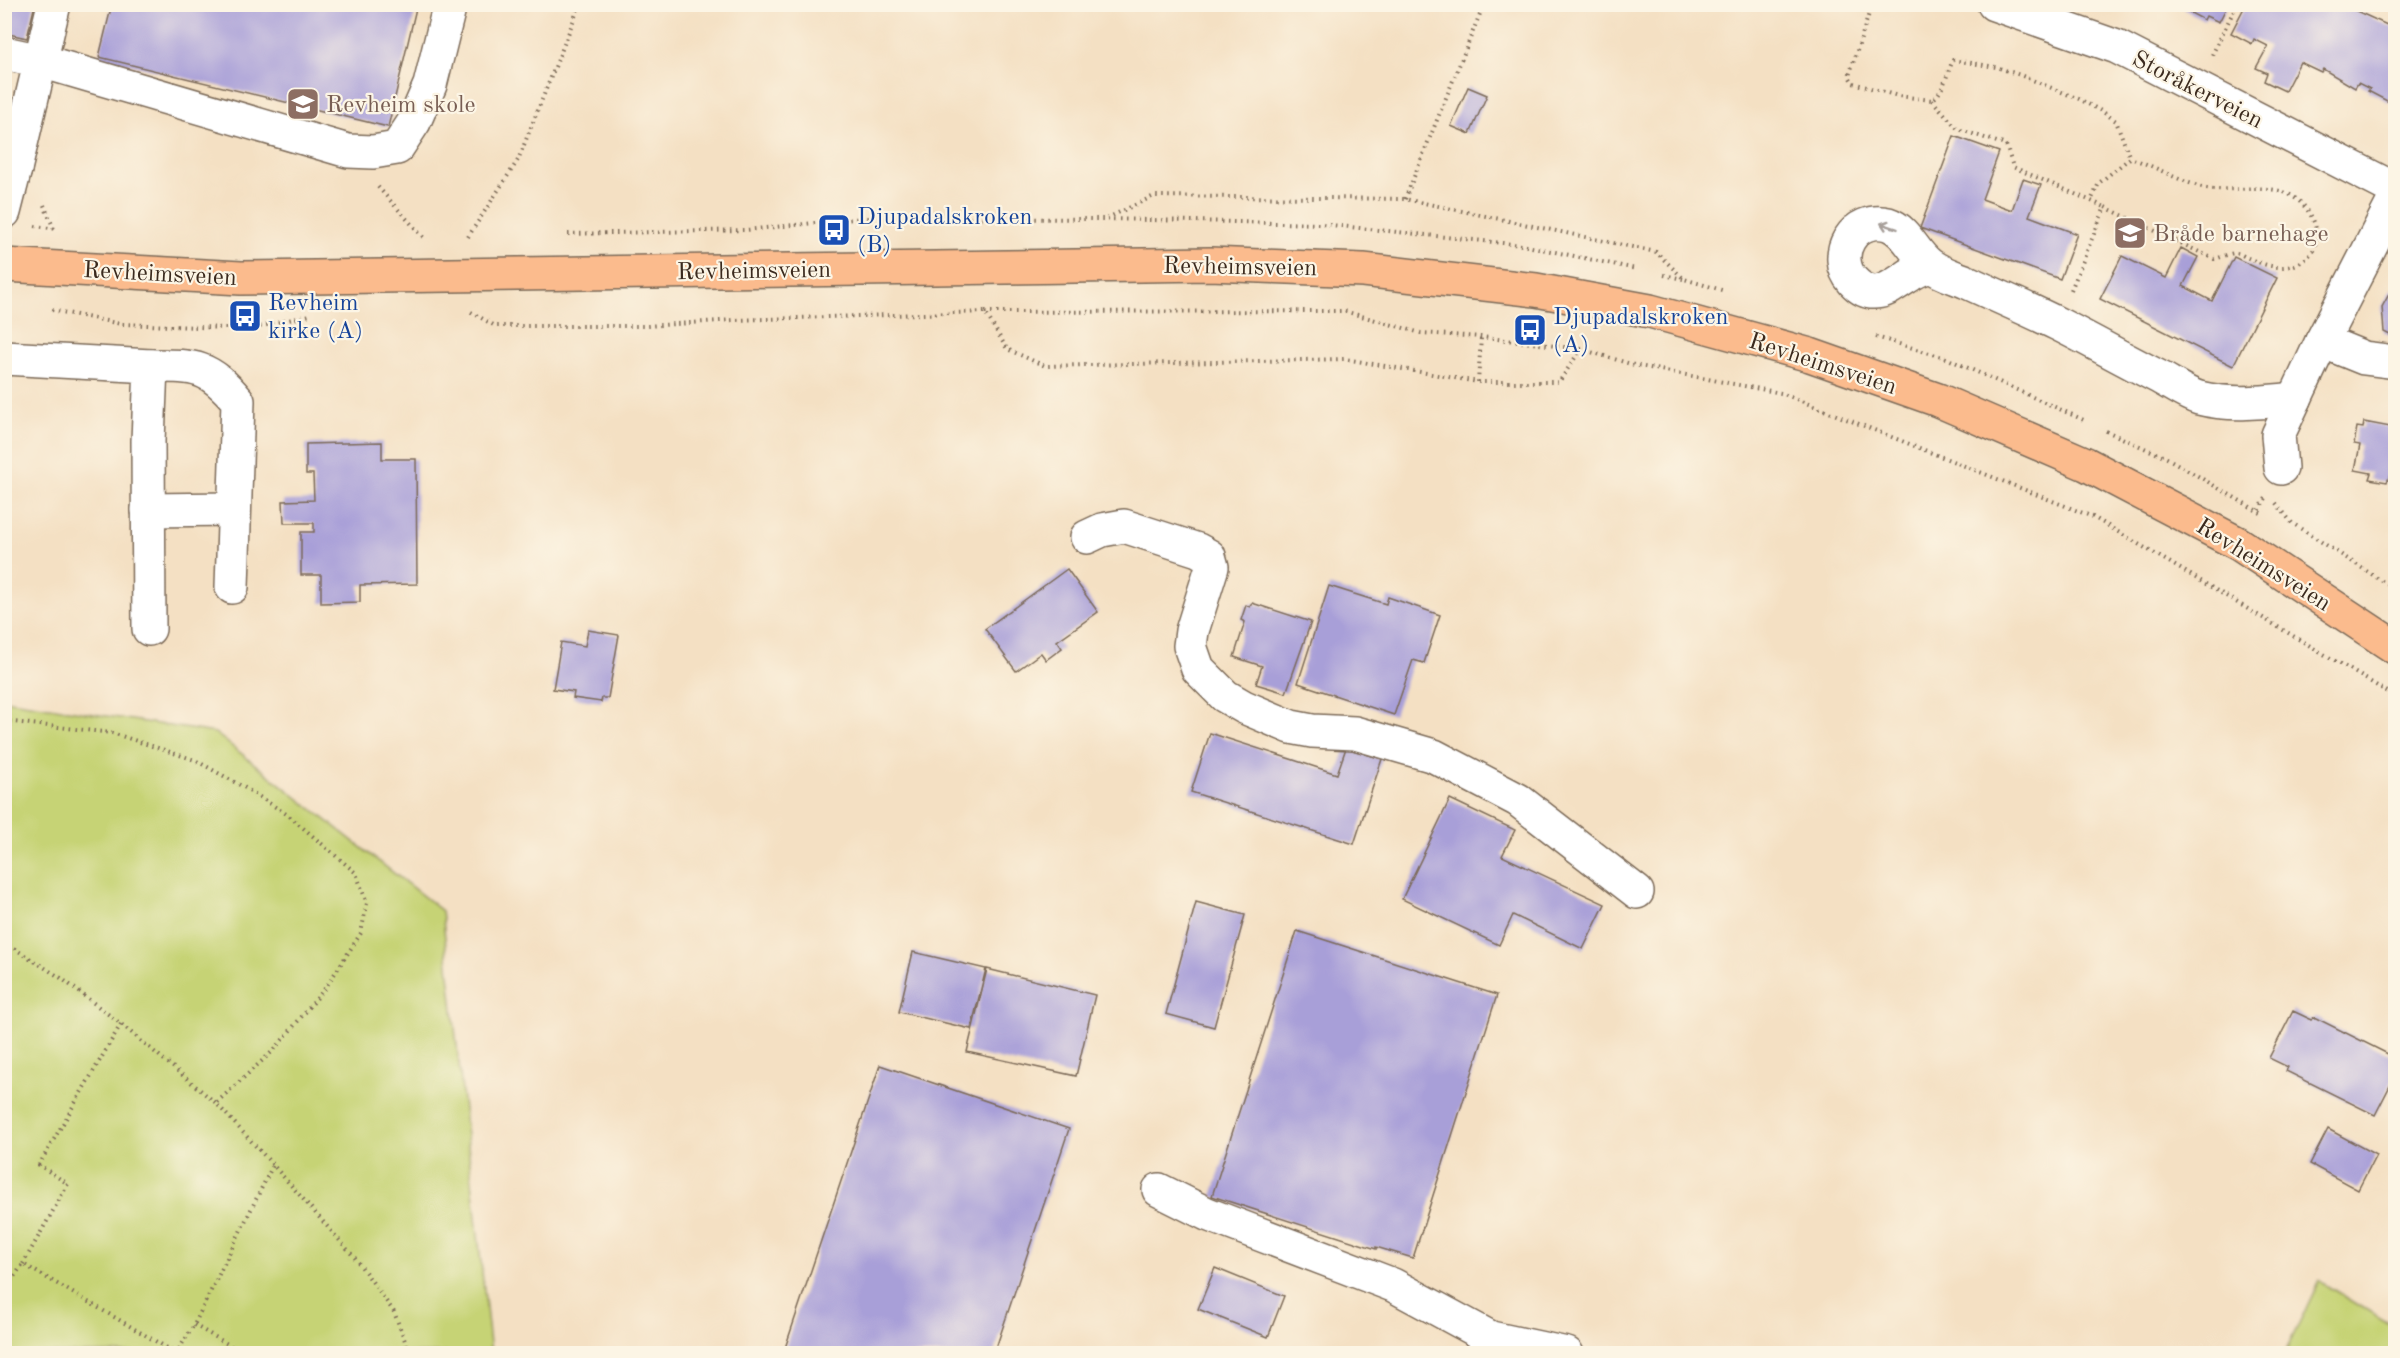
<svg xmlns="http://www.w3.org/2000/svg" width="2400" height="1358" font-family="'Old Standard TT',serif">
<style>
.green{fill:#c6d375;stroke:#807e4a;stroke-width:1.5}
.building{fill:#a89fd8}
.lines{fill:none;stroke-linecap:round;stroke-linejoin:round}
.minor-casing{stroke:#7c6a58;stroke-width:36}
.major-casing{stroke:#7c6a58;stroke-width:36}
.path{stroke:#7c6a58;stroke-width:4;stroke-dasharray:1.5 4.5;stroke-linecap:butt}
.minor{stroke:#fff;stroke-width:33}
.major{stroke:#fbbb8d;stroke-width:33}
.oneway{stroke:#a79f9a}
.labels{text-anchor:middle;stroke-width:4.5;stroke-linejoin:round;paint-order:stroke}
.street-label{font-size:24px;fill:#3b2a1e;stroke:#fcf5e5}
.education-label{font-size:24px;fill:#785e54;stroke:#fcf5e5;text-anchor:start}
.transit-label{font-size:24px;fill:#164399;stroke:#fcf5e5;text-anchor:start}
</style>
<rect width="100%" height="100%" fill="#fcf5e5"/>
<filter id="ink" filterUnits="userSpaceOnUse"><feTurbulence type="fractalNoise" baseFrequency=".0167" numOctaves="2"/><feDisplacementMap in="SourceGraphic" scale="12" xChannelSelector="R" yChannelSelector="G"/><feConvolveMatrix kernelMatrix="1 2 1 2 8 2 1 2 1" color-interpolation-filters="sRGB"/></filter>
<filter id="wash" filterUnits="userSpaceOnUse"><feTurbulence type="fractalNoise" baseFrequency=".008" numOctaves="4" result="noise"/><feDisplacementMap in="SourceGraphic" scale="24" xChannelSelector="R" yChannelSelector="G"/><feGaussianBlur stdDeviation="1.35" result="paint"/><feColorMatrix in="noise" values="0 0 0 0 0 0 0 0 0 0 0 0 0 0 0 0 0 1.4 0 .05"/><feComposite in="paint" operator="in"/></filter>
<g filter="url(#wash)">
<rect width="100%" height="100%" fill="#f4e0c3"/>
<g class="green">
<path d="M4 700 215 733 442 911 491 1353H5Z"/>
<path d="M2319 1281 2395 1327V1353H2285Z"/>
</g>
<g id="blocks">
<g class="building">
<path d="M4 4H35L27 38 4 33Z"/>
<path d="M112 4H417L388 127 99 57Z"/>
<path d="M2179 4H2228L2219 22 2206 16 2204 20 2183 9 2184 7Z"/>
<path d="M2246 4H2341L2396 29V100L2391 98 2389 102 2368 91 2370 89 2358 83 2355 88 2323 69 2321 72 2300 62 2285 91 2264 81 2267 73 2256 68 2268 46 2254 39 2252 44 2231 33Z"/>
<path d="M1468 87 1487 95 1470 134 1451 126Z"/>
<path d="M1954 136 1999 152 1982 199 2012 210 2023 179 2041 185 2029 216 2077 234 2060 279 1920 228Z"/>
<path d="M2181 248 2198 257 2183 286 2212 301 2234 257 2277 278 2233 366 2100 299 2122 256 2166 278Z"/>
<path d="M2392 289 2396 291V338L2384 332 2382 307Z"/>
<path d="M2364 422 2396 428V478L2389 477 2387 482 2369 479 2371 473 2355 470 2360 445 2354 444 2357 427 2363 428Z"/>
<path d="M382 442V459H416L417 584 360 585V602L321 603V575H301V532H314V523H284L283 501 314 500 313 474H306V444Z"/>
<path d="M1067 569 1098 612 1057 641 1062 648 1046 660 1041 653 1016 671 985 629Z"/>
<path d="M1329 586 1386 604 1388 597 1440 615 1424 663 1413 660 1394 715 1298 683Z"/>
<path d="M1252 603 1311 622 1286 693 1256 684 1262 666 1234 657 1245 622 1241 620 1246 605 1250 607Z"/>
<path d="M588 630 619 635 608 698H602L601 702 573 698 574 692 553 689 561 642 585 646Z"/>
<path d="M1210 733 1337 774 1346 748 1382 759 1354 844 1191 792Z"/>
<path d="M1450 799 1515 830 1502 856 1605 904 1583 949 1513 915 1499 945 1402 899Z"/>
<path d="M1196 902 1245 915 1214 1027 1166 1014Z"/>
<path d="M1297 931 1497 995 1413 1258 1376 1247V1249L1212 1196Z"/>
<path d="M913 952 986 969 971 1029 899 1012Z"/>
<path d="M987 969 1095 995 1076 1076 967 1052Z"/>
<path d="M2293 1011 2312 1020 2314 1017 2396 1058V1074L2375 1115 2286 1071 2288 1067 2269 1058Z"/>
<path d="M880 1065 1069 1129 994 1354H783Z"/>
<path d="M2328 1129 2376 1155 2358 1190 2310 1164Z"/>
<path d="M1215 1268 1284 1296 1268 1337 1198 1309Z"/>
</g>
</g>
</g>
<g filter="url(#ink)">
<use href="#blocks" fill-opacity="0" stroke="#7c6a58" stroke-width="1.5"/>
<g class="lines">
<defs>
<g id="minor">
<path d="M1994 4 2117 47 2396 190"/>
<path d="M4 53 41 61 348 151 373 152 397 148 414 122 430 85 450 4"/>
<path d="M4 164 15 169 4 212"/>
<path d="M15 169 54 4"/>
<path d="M1930 266C1924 268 1918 270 1913 273 1894 284 1875 305 1853 281 1830 255 1854 215 1888 224 1907 230 1914 254 1930 265 1940 273 1955 277 1967 282 1997 296 2028 309 2058 324 2092 341 2125 360 2159 377 2172 384 2186 394 2199 398 2230 406 2263 402 2295 399"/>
<path d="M2322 341 2364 358 2396 362"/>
<path d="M4 358 151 366 148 441 149 629"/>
<path d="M151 366C195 366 208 365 238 401L232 587"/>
<path d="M2281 468 2278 435 2322 341 2396 197"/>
<path d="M148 510 233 509"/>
<path d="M1087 537 1102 530 1124 526 1198 550 1209 556 1212 567 1192 631 1190 646 1198 669 1225 696 1244 707 1291 727 1312 731 1355 733 1434 756 1518 800 1637 892"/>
<path d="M1159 1190 1207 1214 1393 1285 1491 1338 1567 1354"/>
</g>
<path id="major" d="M4 265 241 278 1210 264 1363 270 1536 290 1650 311 1810 355 1938 400 2086 464 2239 544 2396 648"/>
</defs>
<use href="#minor" class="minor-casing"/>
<use href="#major" class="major-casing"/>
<g class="path">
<path d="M1872 4 1849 76 1853 83 1898 96 1932 100C1944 92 1947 73 1953 60L1996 67 2020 75 2079 99 2103 112 2116 121 2130 158"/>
<path d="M2212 55 2237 4"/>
<path d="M1932 100 1958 129 2006 145 2013 167 2105 207"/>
<path d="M378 187 424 238"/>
<path d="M1405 199 1484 4"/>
<path d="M44 205 54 229"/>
<path d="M1107 219 1321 224 1522 245 1636 269"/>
<path d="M35 226 57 229"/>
<path d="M568 234 746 230 863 218 1105 219 1154 196 1405 199 1656 252 1684 279 1725 291"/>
<path d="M468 237 518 160 580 4"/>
<path d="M1664 275 1683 279"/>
<path d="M2071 290 2105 207 2214 259C2220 258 2229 253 2236 253 2239 253 2245 257 2248 258 2264 265 2281 271 2297 264 2335 247 2312 199 2280 191 2256 185 2230 192 2206 188 2179 182 2156 166 2130 158L2099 183 2091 201"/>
<path d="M52 310 121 324 250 329 310 315"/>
<path d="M471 312 495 326H647L734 320 985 312 1007 349 1045 366 1345 359 1478 382H1559L1581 349 1634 365 1781 393 2093 517 2396 697"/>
<path d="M985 312 1344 311 1421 333 1481 337 1581 349"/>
<path d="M1876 337 1946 358 2086 421"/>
<path d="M1478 382 1481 338"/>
<path d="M2106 431 2167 458 2261 513"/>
<path d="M2276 503 2292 523 2396 590"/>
<path d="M2259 510 2266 498"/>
<path d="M4 721 112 733 195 760 247 789 288 815 356 873 367 903 361 933 326 987 275 1049 216 1103"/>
<path d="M4 942 61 978 121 1024 216 1103 273 1165 355 1258 394 1312 410 1354"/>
<path d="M23 1264 68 1184 39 1165 121 1024"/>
<path d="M4 1291 23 1264 176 1353"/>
<path d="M194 1325 245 1354"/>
<path d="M176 1354 194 1325 273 1165"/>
</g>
<use href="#minor" class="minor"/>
<use href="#major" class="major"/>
</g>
<defs><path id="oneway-shaft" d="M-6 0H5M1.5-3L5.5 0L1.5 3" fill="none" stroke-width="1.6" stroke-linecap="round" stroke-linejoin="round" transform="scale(1.5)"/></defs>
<use class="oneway" href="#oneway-shaft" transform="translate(1889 226) rotate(-161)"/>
</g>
<defs>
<symbol id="school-square" viewBox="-11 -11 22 22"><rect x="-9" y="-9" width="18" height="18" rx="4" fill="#8d6e63" stroke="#fcf5e5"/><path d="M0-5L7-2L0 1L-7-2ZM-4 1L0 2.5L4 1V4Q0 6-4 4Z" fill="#fff"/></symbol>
<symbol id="bus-square" viewBox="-11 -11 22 22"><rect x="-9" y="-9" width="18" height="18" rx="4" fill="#1a4fb4" stroke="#fcf5e5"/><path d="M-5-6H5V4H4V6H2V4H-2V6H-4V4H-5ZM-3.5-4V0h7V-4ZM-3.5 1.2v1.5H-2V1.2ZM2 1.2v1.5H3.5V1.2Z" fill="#fff"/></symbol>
</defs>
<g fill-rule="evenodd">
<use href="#school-square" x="284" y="85" width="38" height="38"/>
<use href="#bus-square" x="815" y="211" width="38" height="38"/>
<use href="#school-square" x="2111" y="214" width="38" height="38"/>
<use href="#bus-square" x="226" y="297" width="38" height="38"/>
<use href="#bus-square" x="1511" y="311" width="38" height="38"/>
</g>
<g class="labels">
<g class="street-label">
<text transform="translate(2198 89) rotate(27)" y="8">Storåkerveien</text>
<text transform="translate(1240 266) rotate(1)" y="8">Revheimsveien</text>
<text transform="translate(754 270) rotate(-1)" y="8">Revheimsveien</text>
<text transform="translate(160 273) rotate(3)" y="8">Revheimsveien</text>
<text transform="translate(1823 363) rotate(18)" y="8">Revheimsveien</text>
<text transform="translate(2264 564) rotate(32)" y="8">Revheimsveien</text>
</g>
<g class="education-label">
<text x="326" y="112">Revheim skole</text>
<text x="2153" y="241">Bråde barnehage</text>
</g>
<g class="transit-label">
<text x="857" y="224">Djupadalskroken<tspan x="857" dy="28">(B)</tspan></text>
<text x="268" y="310">Revheim<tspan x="268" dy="28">kirke (A)</tspan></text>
<text x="1553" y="324">Djupadalskroken<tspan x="1553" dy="28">(A)</tspan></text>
</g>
</g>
<rect width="2400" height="1358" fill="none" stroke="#fcf5e5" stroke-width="24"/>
</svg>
